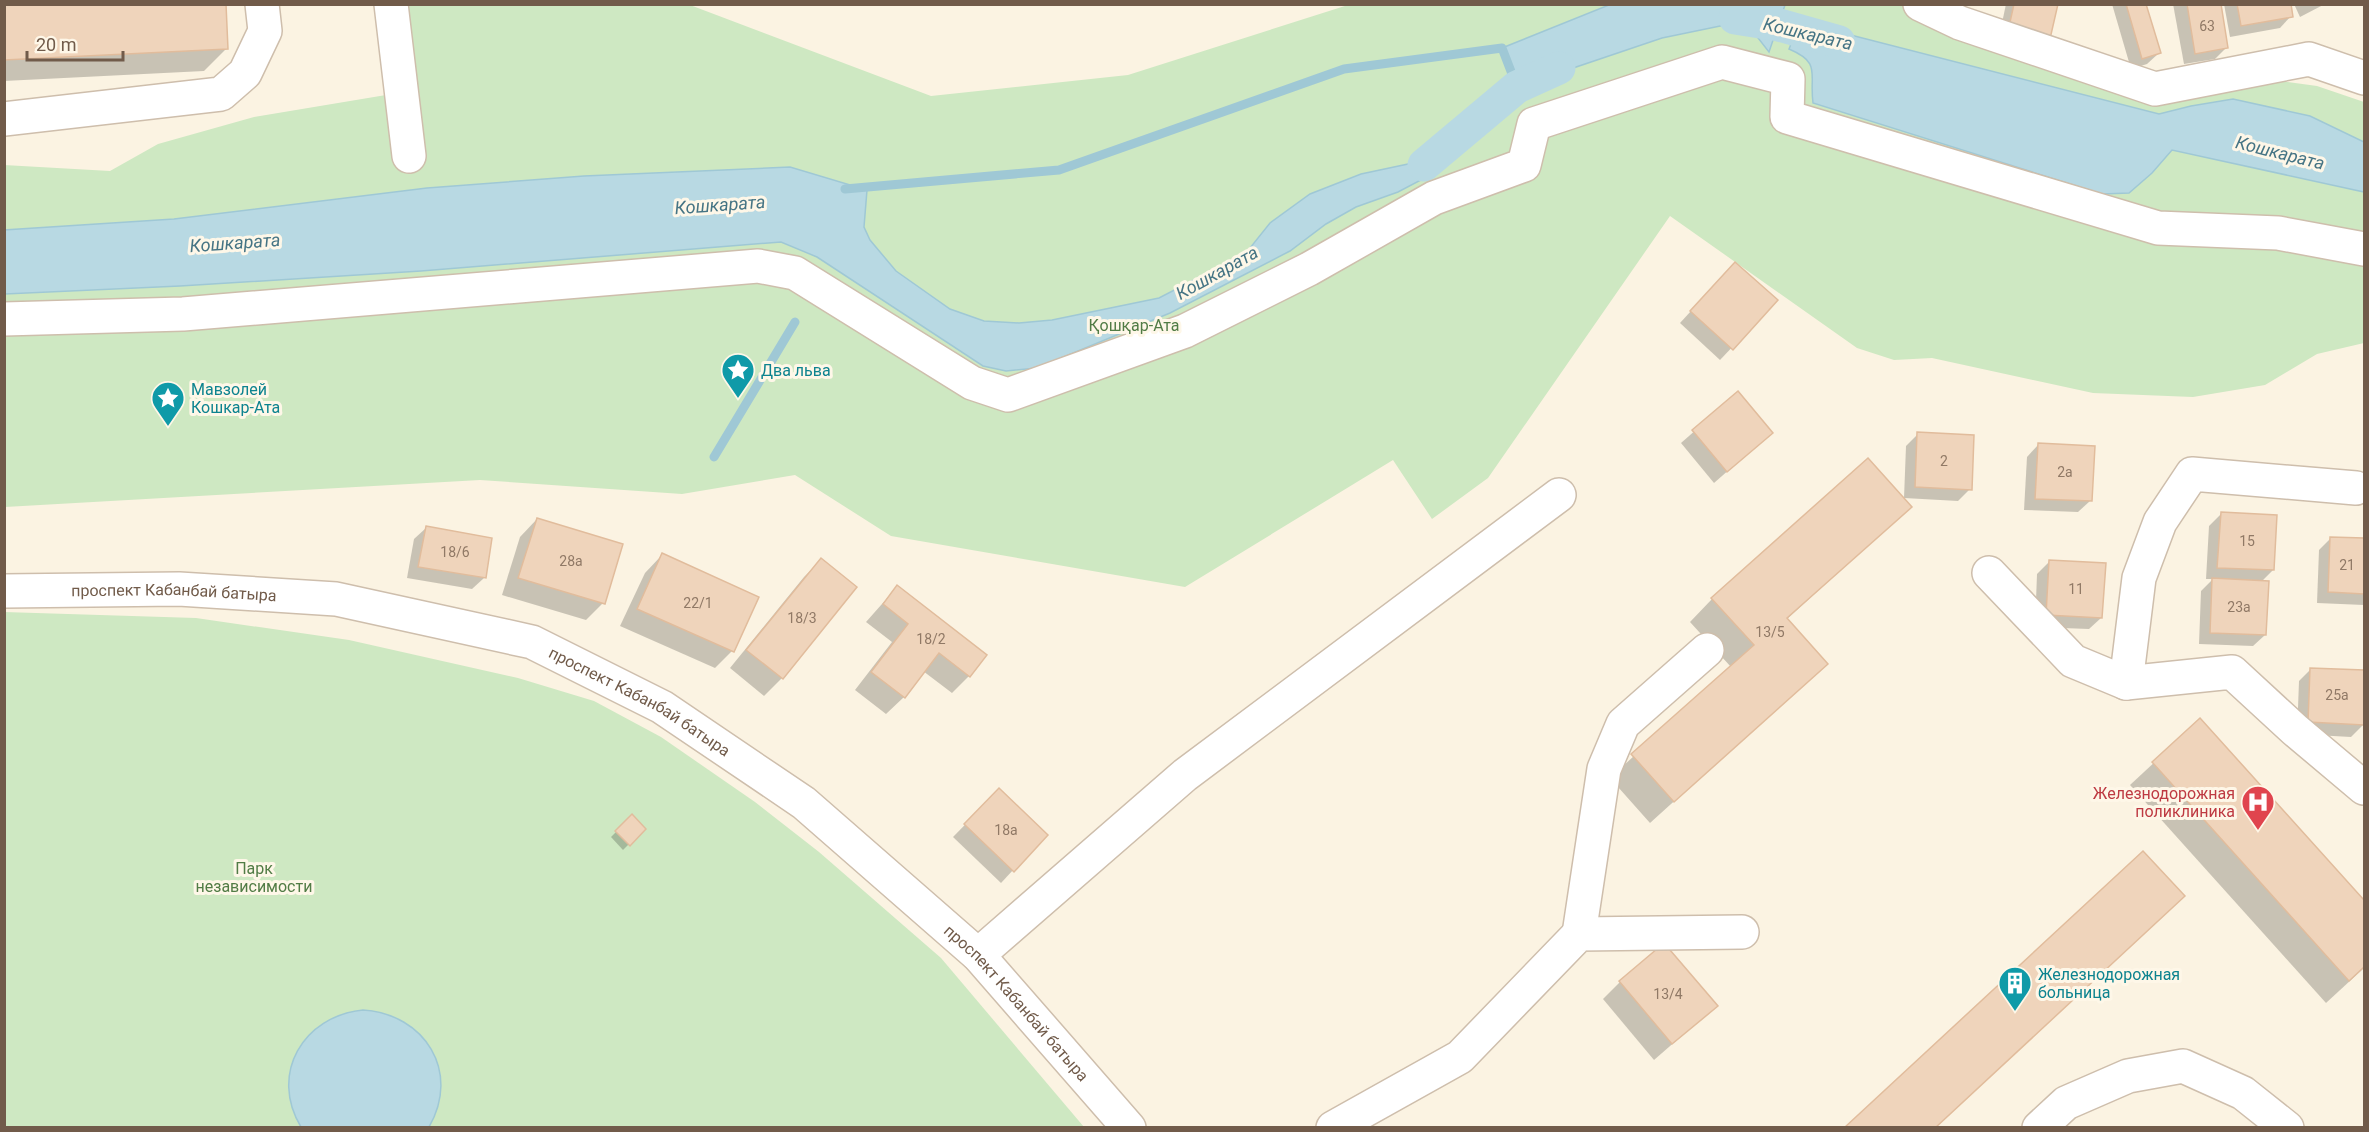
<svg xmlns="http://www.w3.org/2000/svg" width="2369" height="1132" font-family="Roboto,sans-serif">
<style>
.green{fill:#cee8c2}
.water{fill:#b8d9e3;stroke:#9fc8d5;stroke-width:1.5}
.shadow{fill:#0003}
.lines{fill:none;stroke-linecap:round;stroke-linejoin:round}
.stream{stroke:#9fc8d5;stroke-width:9}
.canal{stroke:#b8d9e3;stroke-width:33}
.building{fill:#efd4bb;stroke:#e1bc9c;stroke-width:1.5}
.minor-casing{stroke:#cebeac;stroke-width:36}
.minor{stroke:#fff;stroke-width:33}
.labels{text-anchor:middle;stroke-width:6;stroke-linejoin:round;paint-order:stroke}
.number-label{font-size:14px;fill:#907966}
.park-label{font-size:16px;fill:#517c45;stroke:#fef7e8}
.culture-label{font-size:16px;fill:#0d838f;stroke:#fef7e8;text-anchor:start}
.street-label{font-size:16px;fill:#715b4a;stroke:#fef7e8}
.health-label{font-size:16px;fill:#be3a42;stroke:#fef7e8;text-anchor:end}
.water-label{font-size:18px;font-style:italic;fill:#457484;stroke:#fef7e8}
</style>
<rect width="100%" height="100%" fill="#fbf3e2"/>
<g class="green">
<path d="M407 5H690L931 96 1128 75 1348 5H1920L2155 89 2246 76 2317 86 2364 102V343L2317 354 2265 385 2193 397 2093 393 1932 358 1894 360 1857 348 1670 216 1488 478 1432 519 1393 460 1185 587 891 536 795 475 682 494 480 480 5 507 4 165 110 171 158 144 254 117 416 90Z"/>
<path d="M4 612 196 618 349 640 518 678 594 701 661 737 755 802 819 852 941 958 1084 1127H5Z"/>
</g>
<g class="water">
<path d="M1609 5V4L1785 5 1769 52 1755 34 1737 26 1725 25 1662 38 1517 87 1502 48Z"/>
<path d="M1800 22 2159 114 2191 106 2233 99 2310 116 2364 142V192L2172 150 2152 173 2129 193 2102 194 1813 103C1809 73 1822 63 1789 49Z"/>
<path d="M1458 129 1461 149 1440 170 1398 192 1356 207 1326 224 1290 251 1170 313 1037 368 1006 371 983 366 817 257 781 242 421 271 180 286 5 294 4 230 174 219 427 188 584 176 790 167 867 190 864 227 870 240 896 271 950 309 984 321 1019 323 1052 320 1159 298 1246 253 1270 223 1310 194 1361 174 1408 164Z"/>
<path d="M363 1010C425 1014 461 1072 429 1127H301C269 1074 303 1016 363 1010Z"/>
</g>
<g class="shadow">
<path d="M4 4 226 49 204 71 4 81Z"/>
<path d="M2006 4H2056L1998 42Z"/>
<path d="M2112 4H2145L2159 53 2147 64 2131 69Z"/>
<path d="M2173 4H2219L2227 47 2215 59 2184 64Z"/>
<path d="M2224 4H2289L2291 16 2280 28 2230 37Z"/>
<path d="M2294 4H2325L2300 17Z"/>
<path d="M1724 275 1776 301 1720 360 1680 323Z"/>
<path d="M1738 393 1771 433 1714 483 1681 443Z"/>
<path d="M1918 434 1970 489 1958 501 1904 498 1906 446Z"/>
<path d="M2038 445 2090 501 2078 512 2024 510 2027 457Z"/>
<path d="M1910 507 1786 620 1826 664 1650 823 1610 778 1731 667 1690 622 1712 599Z"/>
<path d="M2221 514 2273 570 2261 582 2265 635 2253 646 2199 644 2201 591 2213 579H2206L2209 526Z"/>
<path d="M537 519 603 603 586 620 502 595 520 537Z"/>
<path d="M426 528 484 578 472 589 407 578 414 539Z"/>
<path d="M2331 538 2364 540V605L2317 603 2319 550Z"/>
<path d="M662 555 732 651 715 668 620 626 645 573Z"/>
<path d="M821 560 855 587 782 678 764 696 730 668 804 577Z"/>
<path d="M2049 562 2101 618 2089 629 2035 627 2037 574Z"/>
<path d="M897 587 969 676 952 693 923 671 904 697 886 714 855 690 892 642 866 622Z"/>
<path d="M2311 669 2364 672 2363 725 2351 737 2297 734 2299 681Z"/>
<path d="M2200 720 2364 902V968L2326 1003 2130 785Z"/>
<path d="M999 790 1046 835 1001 883 953 837Z"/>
<path d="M632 816 644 829 623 850 611 837Z"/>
<path d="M1620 982 1716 1006 1654 1060 1603 999Z"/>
</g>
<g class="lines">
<g class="stream">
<path d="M845 189 1059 170 1344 69 1502 48 1517 87"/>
<path d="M714 457 795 322"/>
</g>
<g class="canal">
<path d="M1735 18 1779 25 1839 42"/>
<path d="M1424 165 1517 87 1559 68"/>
</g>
</g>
<g class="building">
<path d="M4 4H226L228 49 4 60Z"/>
<path d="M2014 4H2058L2050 39 2008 31Z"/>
<path d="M2126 4H2146L2161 53 2142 59Z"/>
<path d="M2187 4H2221L2228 48 2195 54Z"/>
<path d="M2237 4H2291L2293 17 2241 26Z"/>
<path d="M1735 262 1778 300 1733 350 1690 311Z"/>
<path d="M1738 391 1773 433 1727 472 1692 430Z"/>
<path d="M1917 432 1974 435 1972 490 1915 487Z"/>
<path d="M2038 443 2095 446 2092 501 2035 499Z"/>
<path d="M1868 458 1912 507 1787 618 1828 664 1674 802 1631 754 1754 645 1711 598Z"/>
<path d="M2221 512 2277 515 2274 570 2217 568Z"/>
<path d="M537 518 623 544 605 604 518 578Z"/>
<path d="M426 526 492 538 486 578 418 567Z"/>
<path d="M2330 537 2364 538V594L2328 592Z"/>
<path d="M662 553 759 597 734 652 637 609Z"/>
<path d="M821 558 857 587 783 679 746 650Z"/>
<path d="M2049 560 2106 563 2102 618 2046 615Z"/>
<path d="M2212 578 2269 581 2266 635 2210 633Z"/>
<path d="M897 585 987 655 970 677 939 653 905 698 871 672 908 624 883 604Z"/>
<path d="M2310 668 2364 670V725L2308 722Z"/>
<path d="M2200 718 2364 900V967L2349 981 2152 762Z"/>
<path d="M999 788 1048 835 1014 872 964 824Z"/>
<path d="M632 814 646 829 630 846 615 831Z"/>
<path d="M2143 851 2185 896 1935 1128H1844Z"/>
<path d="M1664 943 1718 1006 1672 1044 1619 981Z"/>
</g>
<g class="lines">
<defs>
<g id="minor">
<path d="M391 4 409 156"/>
<path d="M1920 4 1960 23 2155 89 2309 59 2364 78"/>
<path d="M4 119 221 94 245 73 265 31 262 4"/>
<path d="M4 319 183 314 758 266 795 273 972 383 1008 395 1185 331 1309 269 1434 198 1524 165 1534 124 1722 62 1788 79 1787 117 2158 228 2278 233 2364 249"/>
<path d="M1989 573 2073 661 2126 683 2232 672 2295 730 2364 788"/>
<path id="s1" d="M4 591 179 589 336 599 532 642 662 707 804 803 978 955 1129 1128"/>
<path d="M2126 683 2139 578 2160 522 2192 474 2356 488"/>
<path d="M1579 934 1604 769 1623 724 1707 650"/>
<path d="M978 955 1185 775 1559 495"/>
<path d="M1333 1128 1460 1057 1579 934 1742 932"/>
<path d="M2039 1128 2066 1103 2128 1076 2183 1066 2243 1093 2287 1128"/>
</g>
</defs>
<use href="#minor" class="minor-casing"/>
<use href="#minor" class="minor"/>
</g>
<defs>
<symbol id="sight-pin" viewBox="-11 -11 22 30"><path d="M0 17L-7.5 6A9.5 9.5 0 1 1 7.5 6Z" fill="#0f9aa8" stroke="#fef7e8"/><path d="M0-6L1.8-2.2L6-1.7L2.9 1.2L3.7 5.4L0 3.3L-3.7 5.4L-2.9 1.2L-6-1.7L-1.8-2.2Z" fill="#fff"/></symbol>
<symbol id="hospital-pin" viewBox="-11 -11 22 30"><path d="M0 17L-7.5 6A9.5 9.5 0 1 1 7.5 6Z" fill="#e0444e" stroke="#fef7e8"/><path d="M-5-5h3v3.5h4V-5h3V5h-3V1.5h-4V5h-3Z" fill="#fff"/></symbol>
<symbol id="building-pin" viewBox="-11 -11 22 30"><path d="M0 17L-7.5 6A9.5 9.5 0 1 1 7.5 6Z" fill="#0f9aa8" stroke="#fef7e8"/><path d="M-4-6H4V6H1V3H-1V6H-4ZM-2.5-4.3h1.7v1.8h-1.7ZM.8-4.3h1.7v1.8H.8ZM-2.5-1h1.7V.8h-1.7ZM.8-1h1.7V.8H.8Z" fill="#fff"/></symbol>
</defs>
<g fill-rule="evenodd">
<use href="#sight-pin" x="719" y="351" width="38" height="52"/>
<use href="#sight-pin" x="149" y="379" width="38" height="52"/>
<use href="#hospital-pin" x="2239" y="783" width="38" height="52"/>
<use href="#building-pin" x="1996" y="964" width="38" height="52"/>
</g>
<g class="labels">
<g class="number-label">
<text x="2207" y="31">63</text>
<text x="1944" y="466">2</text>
<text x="2065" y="477">2а</text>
<text x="2247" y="546">15</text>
<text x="455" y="557">18/6</text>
<text x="571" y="566">28а</text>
<text x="2347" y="570">21</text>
<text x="2076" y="594">11</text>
<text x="698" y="608">22/1</text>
<text x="2239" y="612">23а</text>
<text x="802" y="623">18/3</text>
<text x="1770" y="637">13/5</text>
<text x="931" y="644">18/2</text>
<text x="2337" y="700">25а</text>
<text x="1006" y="835">18а</text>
<text x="1668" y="999">13/4</text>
</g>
<g class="park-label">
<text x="1134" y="331">Қошқар-Ата</text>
<text x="254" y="874">Парк<tspan x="254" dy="18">независимости</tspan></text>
</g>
<g class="culture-label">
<text x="761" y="376">Два льва</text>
<text x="191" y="395">Мавзолей<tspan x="191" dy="18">Кошкар-Ата</tspan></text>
<text x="2038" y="980">Железнодорожная<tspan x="2038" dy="18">больница</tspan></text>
</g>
<g class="street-label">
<text dy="6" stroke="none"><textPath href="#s1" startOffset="170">проспект Кабанбай батыра</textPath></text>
<text dy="6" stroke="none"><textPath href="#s1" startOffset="656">проспект Кабанбай батыра</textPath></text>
<text dy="6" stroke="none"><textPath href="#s1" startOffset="1142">проспект Кабанбай батыра</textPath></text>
</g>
<g class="health-label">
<text x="2235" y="799">Железнодорожная<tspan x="2235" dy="18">поликлиника</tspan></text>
</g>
<g class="water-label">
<text transform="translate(1808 34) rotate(13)" y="6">Кошкарата</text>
<text transform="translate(2280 153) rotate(14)" y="6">Кошкарата</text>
<text transform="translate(720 205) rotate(-4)" y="6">Кошкарата</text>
<text transform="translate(235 243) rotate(-4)" y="6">Кошкарата</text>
<text transform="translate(1217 273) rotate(-29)" y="6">Кошкарата</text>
</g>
</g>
<rect width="2369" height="1132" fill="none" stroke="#715b4a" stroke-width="12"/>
<path d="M27 51v9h96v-9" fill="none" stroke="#715b4a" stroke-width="3"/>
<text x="36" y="51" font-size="18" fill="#715b4a" stroke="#fef7e8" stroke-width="4.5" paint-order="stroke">20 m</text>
</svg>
